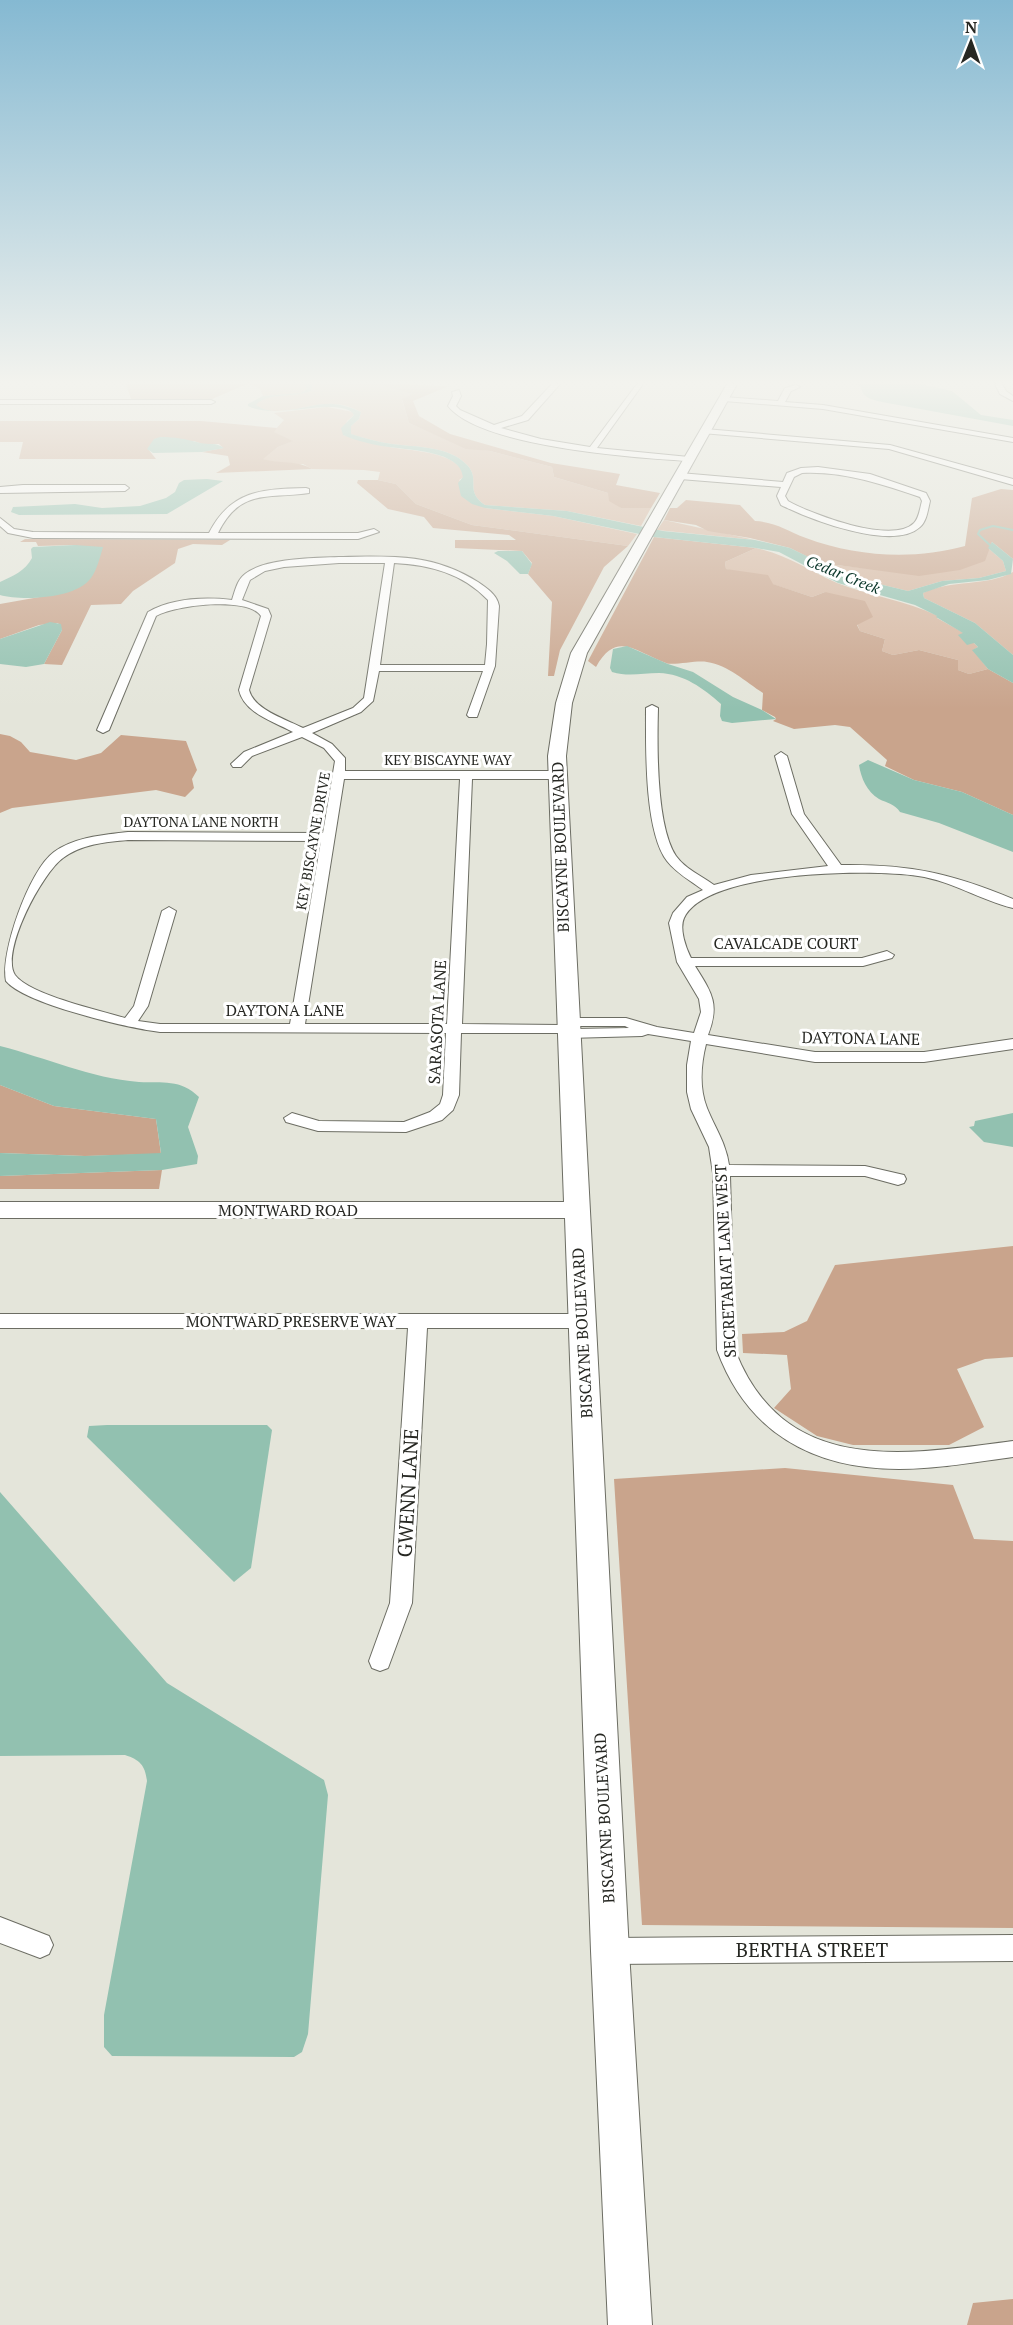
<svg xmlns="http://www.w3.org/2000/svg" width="1013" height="2325" font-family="'PT Serif',serif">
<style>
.green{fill:#d6b6a0}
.forest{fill:#c9a48c}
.water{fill:#92c1b0}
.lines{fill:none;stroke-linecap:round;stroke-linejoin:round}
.stream{stroke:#92c1b0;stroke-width:2}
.street-casing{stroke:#6c6d63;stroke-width:2}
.secondary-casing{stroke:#6c6d63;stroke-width:2}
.street{fill:#fff;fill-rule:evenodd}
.secondary{fill:#fff;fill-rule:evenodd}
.labels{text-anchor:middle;stroke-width:6;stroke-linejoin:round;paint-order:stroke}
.far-street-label{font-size:14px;fill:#262722;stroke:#fff}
.far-water-label{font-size:15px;font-style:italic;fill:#093529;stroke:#fff}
.street-label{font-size:16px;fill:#262722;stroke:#fff}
.near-street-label{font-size:20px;fill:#262722;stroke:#fff}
</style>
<rect width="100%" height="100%" fill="#e4e5da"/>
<g class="green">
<path d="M250 384H302L305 385 307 389 301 393 263 396 260 389Z"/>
<path d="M313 384H385V387L414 394 402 400 409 423 466 448 490 451 552 467 554 477 608 493 621 508H651L641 526 567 511 485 505C464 491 481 479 467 465 450 446 415 447 392 444 378 442 364 438 350 434L351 426 359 419 361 412C353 408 344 404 334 404 311 402 276 420 255 405 267 392 294 398 311 391Z"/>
<path d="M327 407 353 412 354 415 347 421 343 435C358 439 374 444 389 447 409 451 461 451 464 477L459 480 485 508 553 516 637 534 628 546 472 525 416 504 396 484 378 480 380 472 364 470 312 469 303 464H279L262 459 278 447 292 441 273 432 284 420 274 413Z"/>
<path d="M664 520 755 540 657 530Z"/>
<path d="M756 548C788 555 808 570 837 583 870 596 905 600 938 616L937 618 964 633 978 647 973 650 988 669 969 674 958 670V660L919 650 893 655 882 651 885 639 860 631 857 624 825 592 812 597 726 569 725 562Z"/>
<path d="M988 548 1003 561 1006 571 979 578 942 581 908 591 850 577 826 566 837 565 872 569Z"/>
<path d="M1013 572V655L975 623 924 598 923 593C951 579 986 587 1013 572Z"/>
</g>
<g class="forest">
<path d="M126 384H247L212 399H131Z"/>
<path d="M385 384 449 386 413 401 419 416 450 434 551 463 620 474 616 485 660 493 651 508H621L609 501 608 493 554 477 552 467 490 451 466 449 409 423 402 399 413 394 385 387Z"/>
<path d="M0 421H201L277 428 274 432 293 441 278 447 263 459C279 464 298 460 312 469L216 473 230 465 228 456 202 452 223 448 219 444H202L194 441 148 449 156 459H19L23 442H0Z"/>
<path d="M358 480H378L396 484 416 504 472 525 628 546 604 567 560 650 554 676H548L552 602 528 574 532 563 522 551 455 548V540H516L509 535 433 528 424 517 388 509 357 483Z"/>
<path d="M1001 489 1013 490V559L992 542 985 561 960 570 919 576 837 565 826 566 790 548 750 538 708 531 696 525 664 520 670 508H677L686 500 740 505 755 521C776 522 787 531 806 538 857 557 914 560 965 546L972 498Z"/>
<path d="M654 537 756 548 725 562 726 569 768 575 773 584 812 597 825 592 865 601 873 617 857 625 860 631 885 639 882 651 893 655 919 650 958 660V670L969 674 988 669 1013 683V815L962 792 914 780 885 766 887 760 850 727 835 725 794 729 773 721 776 719 775 717 762 710 763 693C746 682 728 665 707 662 696 660 673 666 666 663 637 653 617 629 596 667L588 661Z"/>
<path d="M25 539 230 540 222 545 193 544 178 549 175 563 133 591 121 604 91 605 62 665 44 664 62 630 58 623 39 625 0 639V604L62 593 75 545 38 546 36 542H20Z"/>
<path d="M0 734 10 736 21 742 30 752 76 760 101 753 121 735 186 741 197 770 192 779 194 788 185 797 156 790 12 808 0 813Z"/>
<path d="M0 1085 54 1106 156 1119 161 1154 85 1156 0 1153Z"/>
<path d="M162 1170 159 1189H0V1176Z"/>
<path d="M1013 1246V1357L985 1359 957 1369 984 1427 949 1445H853L817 1436 774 1408 791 1389 787 1355 743 1353 742 1334 784 1332 807 1321 835 1265Z"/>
<path d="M785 1468 953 1485 974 1539 1013 1541V1928L642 1925 614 1479Z"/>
<path d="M1013 2299V2325H967L973 2303Z"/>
</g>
<g class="water">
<path d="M302 384H313L311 391C295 398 267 392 256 405 277 420 310 402 334 404 344 405 353 408 361 412L359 419 351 426V434C364 438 378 442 392 444 415 447 450 446 467 465 481 479 464 491 485 505L567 511 663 531 755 540 790 548 850 577 908 591 942 581 979 578 1006 571 1003 561 988 548 992 542 1013 559 1011 574 988 580 949 584 923 593 924 598 975 623 1013 655V683L988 669 972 650 978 647 974 643 967 645 958 635 963 633 936 617 937 616 915 605 838 583 779 552 756 548 654 537 553 516 485 508 472 504 461 496 458 483 463 477C461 451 409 450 389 447 374 445 357 441 343 435L341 428 354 415C342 395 274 421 248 406V404L263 396 301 393 307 389 305 385Z"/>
<path d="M856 384H919L939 388 952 391 981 415 1013 420V426L882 402C873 400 862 398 861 387Z"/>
<path d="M160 437C175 437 186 439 200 443 209 445 216 442 224 448L202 452 153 453 147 449 154 439Z"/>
<path d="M207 479 223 481 167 514 19 515 11 512 13 507 75 504 102 508 140 506 166 498 175 492 179 483 184 480Z"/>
<path d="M75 545 103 547C100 557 97 570 91 578 76 599 22 601 0 595V582C13 576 25 571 32 558L31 549 33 547Z"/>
<path d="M498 551H522L532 564 528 574H520L507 561 494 553Z"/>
<path d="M50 622 61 624 62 630 44 664 26 667 0 664V639Z"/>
<path d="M627 646 668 664 693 672 733 697 762 710 776 719 732 723 722 721 720 716 721 704C703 688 684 674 659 673 642 673 629 677 612 672L610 668 613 649Z"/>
<path d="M868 760 914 780 962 792 1013 815V852L939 823 900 812C895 804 887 803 879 799 867 792 861 778 859 765Z"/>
<path d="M0 1046C47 1058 90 1078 139 1082 162 1083 181 1079 199 1097L188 1127 198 1156 197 1164 162 1170 0 1176V1153L85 1156 161 1153 156 1119 54 1106 0 1085Z"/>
<path d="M1013 1113V1147L984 1142 969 1127 974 1126 975 1121Z"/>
<path d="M107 1425H267L272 1430 251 1568 234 1582 87 1437 89 1426Z"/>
<path d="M0 1492 167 1683 324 1780 328 1795 308 2034 302 2052 294 2057 112 2056 104 2047V2015L147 1781C145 1765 140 1760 125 1755L0 1756Z"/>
</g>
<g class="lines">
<path class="stream" d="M993 548 978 534 980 530 993 526 1013 530"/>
<defs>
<g id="street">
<path d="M552 384H560L528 420 501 428 541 439 590 447 637 384H643L597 448 689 457 693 459 689 461C637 458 480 447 448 406L453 396 452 392 459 390 461 396 456 406 460 410 494 425 522 416Z"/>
<path d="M995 384H1002L1006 391 1013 396V401L1000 394Z"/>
<path d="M796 385 800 387 791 391 785 402 823 405 1013 438V442L823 409 724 401 720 399 724 397 778 401 785 388Z"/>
<path d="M0 400H211L215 402 211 404H0Z"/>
<path d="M705 429 890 445 1013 479V485L889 449 702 433 701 431Z"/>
<path d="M818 467 870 474 926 493 930 501C928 509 927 521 920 527 893 552 809 519 781 505L777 496 781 487 680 479 676 476 680 473 783 482 787 473 801 468ZM802 473C843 471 881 484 920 497L922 501C920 508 919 518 914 523 892 545 811 514 788 501L785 496 794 477Z"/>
<path d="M23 485H125L129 488 125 491 0 493V487Z"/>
<path d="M306 488 309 489V493C268 499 240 488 218 533H358L374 529 379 532 358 539 33 538 8 533 0 526V518L14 529 33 532 209 533C231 490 262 489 306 488Z"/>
<path d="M339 557C391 556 432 553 478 582 486 588 497 594 499 606L495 666 477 717H469L467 715 483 671H379L373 701 361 712 312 733 332 744 345 758V771H557L563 775 557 779H472L462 1024 561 1025 560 1022 562 1019 567 1018H626L657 1027 694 1033 701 1012 699 999 677 962 669 923 673 913 687 897 703 890C691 881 676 873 667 861 644 831 646 746 646 708L652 705 658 708C657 745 656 826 676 856 685 869 702 876 714 885L751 875 828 866 792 814 775 756 781 752 787 756 804 814 841 865C909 864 951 873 1013 899V908C980 900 952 881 918 876 872 869 706 870 684 918 679 929 686 948 691 958H862L887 951 894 955 892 958 863 966H695C712 993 720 1004 708 1035L815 1052H924L1013 1039V1049L924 1062H815L706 1044C701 1064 699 1088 707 1108 715 1128 726 1143 729 1165L865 1166 904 1175 906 1179 904 1183 898 1185 865 1176H730L735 1350C784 1477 905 1455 1013 1441V1457C975 1462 937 1469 899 1469 812 1469 747 1432 717 1350L713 1173 709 1147 691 1109 687 1092V1065L691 1041 648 1034 642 1036 568 1038 563 1037 561 1033H461L459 1095 453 1110 442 1120 406 1132 318 1131 286 1122 284 1118 292 1113 319 1121 404 1122 430 1112 440 1104 443 1095 446 1033 160 1032C128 1028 25 1004 6 981 0 954 29 870 54 852 75 837 103 835 128 832L323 833 335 761 324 748 302 737 252 756 241 767H233L231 764 244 752 293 732C274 722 244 713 239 690L261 616C248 596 175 605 156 616L109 730 103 733 97 730 148 612C173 598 205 597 232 600 235 591 237 580 245 574 265 558 314 558 339 557ZM339 563H385L364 698 353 708 303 728C286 719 254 710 249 690L271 616 268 609 242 600 250 580 265 571 284 567ZM394 563C430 565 462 573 488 600L487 644 485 665H380ZM344 779H460L447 1024H305ZM128 840 321 841 290 1024H160L138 1021 148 1006 176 911 169 907 162 911 134 1006 125 1018C99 1010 30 995 15 975 0 952 42 873 63 858 82 844 105 842 128 840ZM573 1026H625L629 1028 574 1029Z"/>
<path d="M0 1314H581L587 1316 590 1321 587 1326 581 1328H427L412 1603 388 1668 380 1671 372 1668 369 1661 390 1603 408 1328H0Z"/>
<path d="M0 1917 49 1936 53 1945 49 1954 40 1958 0 1943Z"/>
<path d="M1013 1935V1961L610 1964 601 1960 597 1951 601 1942 610 1938Z"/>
</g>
<path id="secondary" d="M727 384H737L587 653 572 703 566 756 629 1951 652 2325H608L591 1951 565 1218H0V1202H564L548 756 556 703 571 653Z"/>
</defs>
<use href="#street" class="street-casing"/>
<use href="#secondary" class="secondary-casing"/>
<use href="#street" class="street"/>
<use href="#secondary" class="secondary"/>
</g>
<linearGradient id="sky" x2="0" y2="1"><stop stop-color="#85b9d2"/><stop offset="0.54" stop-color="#f3f3ee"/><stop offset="1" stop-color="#f3f3ee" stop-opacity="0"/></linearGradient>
<rect width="1013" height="709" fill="url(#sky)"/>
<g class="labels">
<g class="far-street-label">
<text x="448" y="765">KEY BISCAYNE WAY</text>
<text x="201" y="827">DAYTONA LANE NORTH</text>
<text transform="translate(313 841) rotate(-80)" y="5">KEY BISCAYNE DRIVE</text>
</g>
<g class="far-water-label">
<text transform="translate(843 575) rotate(22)" y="5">Cedar Creek</text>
</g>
<g class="street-label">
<text transform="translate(560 847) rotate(-92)" y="6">BISCAYNE BOULEVARD</text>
<text x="786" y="949">CAVALCADE COURT</text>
<text x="285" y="1016">DAYTONA LANE</text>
<text transform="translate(437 1022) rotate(-87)" y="6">SARASOTA LANE</text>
<text transform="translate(861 1038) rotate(1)" y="6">DAYTONA LANE</text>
<text x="288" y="1216">MONTWARD ROAD</text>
<text transform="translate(725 1261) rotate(-93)" y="6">SECRETARIAT LANE WEST</text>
<text x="291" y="1327">MONTWARD PRESERVE WAY</text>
<text transform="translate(582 1333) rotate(-93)" y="6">BISCAYNE BOULEVARD</text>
<text transform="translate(604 1818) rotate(-93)" y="6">BISCAYNE BOULEVARD</text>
</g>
<g class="near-street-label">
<text transform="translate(408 1493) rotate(-87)" y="7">GWENN LANE</text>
<text x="812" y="1957">BERTHA STREET</text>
</g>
</g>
<g transform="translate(971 42) rotate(1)" stroke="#ffffff" stroke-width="4.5" paint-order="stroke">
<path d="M0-4.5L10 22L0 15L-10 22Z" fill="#262722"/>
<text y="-9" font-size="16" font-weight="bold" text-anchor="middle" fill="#262722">N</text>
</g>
</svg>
